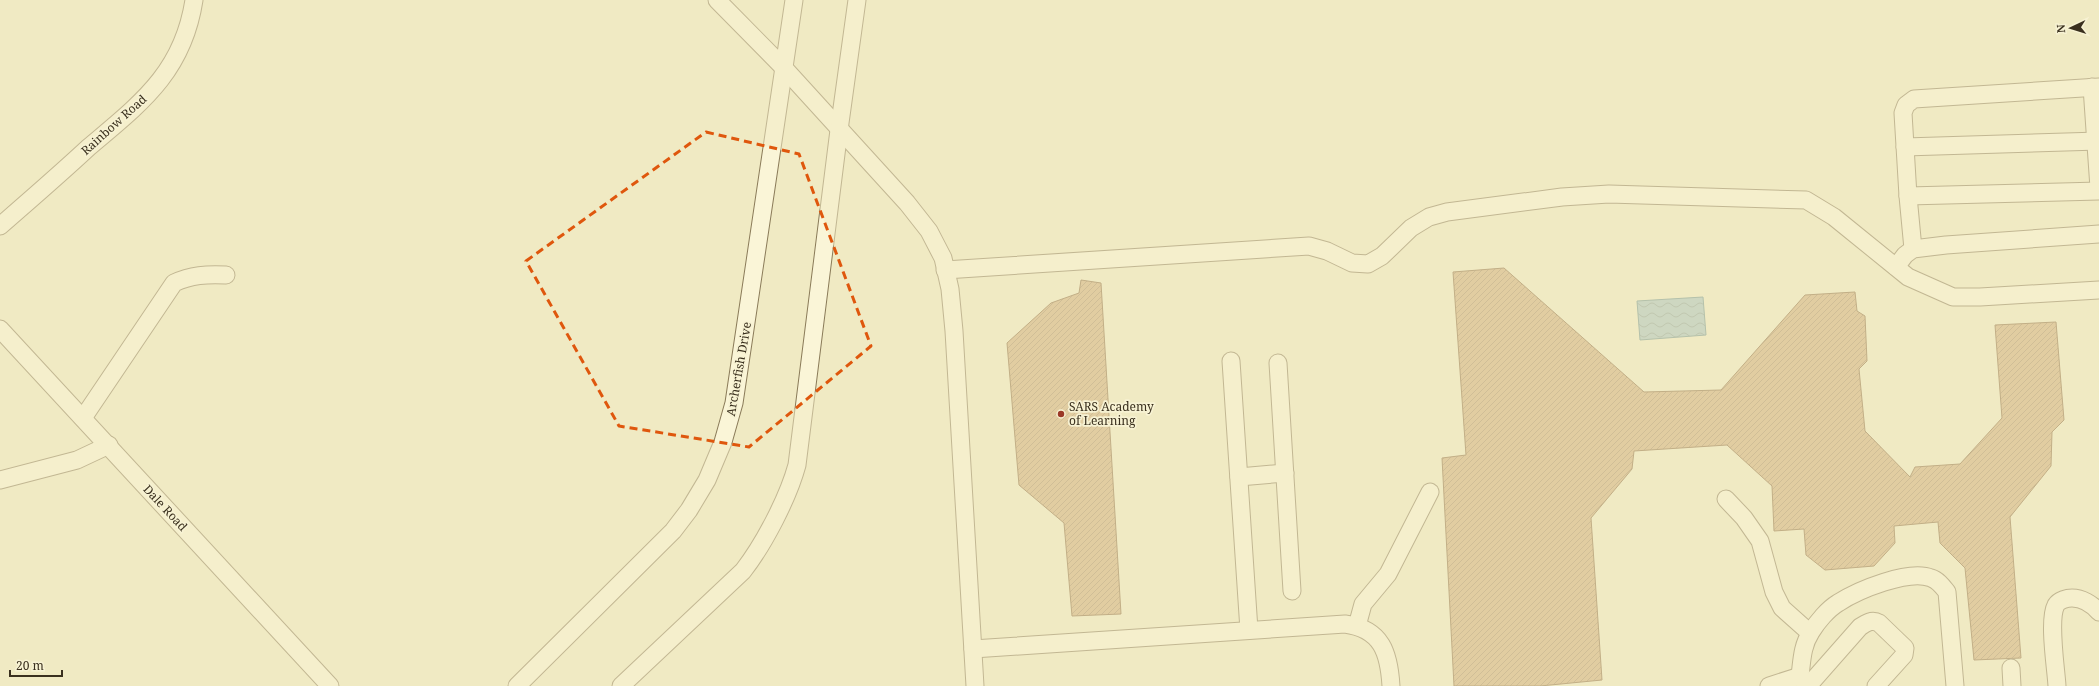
<svg xmlns="http://www.w3.org/2000/svg" width="2099" height="686" font-family="'Noto Serif',serif">
<style>
.water{fill:url(#water-waves);stroke:#6c918e}
.building{fill:url(#building-hatch);stroke:#8a693e}
.lines{fill:none;stroke-linecap:round;stroke-linejoin:round}
.minor-casing{stroke:#8a7b59;stroke-width:19}
.minor{stroke:#faf5d7;stroke-width:17}
.marked{fill:none;stroke:#df570d;stroke-width:3;stroke-dasharray:8 5;stroke-linejoin:round}
.poi-dot{fill:#9b3927;stroke:#f7f2d3;stroke-width:1.5}
.labels{text-anchor:middle;stroke-width:3.5;stroke-linejoin:round;paint-order:stroke}
.street-label{font-size:12px;fill:#3a301e;stroke:#f7f2d3}
.poi-label{font-size:12px;fill:#3a301e;stroke:#f7f2d3;text-anchor:start}
</style>
<defs>
<pattern id="water-waves" width="16" height="10" patternUnits="userSpaceOnUse"><rect width="16" height="10" fill="#a5c2be"/><path d="M0 5q4-4 8 0t8 0" fill="none" stroke="#879e9a"/></pattern>
<pattern id="building-hatch" width="6" height="6" patternUnits="userSpaceOnUse"><rect width="6" height="6" fill="#cfaa78"/><path d="M-1 1l2-2M0 6l6-6M5 7l2-2" fill="none" stroke="#a98b62"/></pattern>
</defs>
<rect width="100%" height="100%" fill="#f0eac3"/>
<path class="water" d="M1703 297 1706 335 1640 340 1637 301Z"/>
<g class="building">
<path d="M1504 268 1644 392 1721 390 1805 295 1855 292 1857 311 1865 316 1867 361 1859 369 1865 431 1910 477 1915 467 1960 464 2002 418 1995 325 2056 322 2064 420 2052 432 2051 466 2010 517 2021 658 1974 660 1965 568 1940 543 1938 522 1894 526 1895 543 1874 566 1825 570 1806 555 1804 529 1774 531 1772 486 1727 445 1634 451 1632 469 1591 518 1602 680 1540 686H1454L1442 458 1466 455 1453 272Z"/>
<path d="M1081 280 1101 283 1121 614 1072 616 1064 523 1019 485 1007 343 1051 303 1079 293Z"/>
</g>
<g class="lines">
<defs>
<g id="minor">
<path d="M717 0 784 68 907 203 929 231 943 258 950 289 954 331 975 686"/>
<path d="M2092 87 2099 188"/>
<path d="M2099 87 1914 99 1906 105 1903 113 1908 196 2099 191"/>
<path d="M1905 147 2099 141"/>
<path d="M1908 196 1913 249"/>
<path d="M0 226C30 200 60 174 89 147 141 103 183 72 194 0"/>
<path d="M1896 267 1905 255 1913 249 1946 245 2099 234"/>
<path d="M945 270 1309 246 1327 251 1352 263 1368 264 1382 256 1411 228 1429 217 1447 212 1562 197 1609 194 1806 200 1834 217 1908 277 1953 297H1980L2099 290"/>
<path d="M0 329 330 686"/>
<path d="M1231 361 1249 630"/>
<path d="M1278 363 1292 591"/>
<path d="M83 418 174 283C191 275 207 274 226 275"/>
<path d="M1239 477 1285 473"/>
<path d="M0 480 77 460 109 445"/>
<path d="M1726 499 1744 518 1760 541 1774 592 1782 608 1810 633"/>
<path d="M1357 626 1363 604 1388 574 1430 492"/>
<path d="M973 649 1345 624C1382 629 1389 653 1391 686"/>
<path d="M2011 668 2012 686"/>
<path d="M517 686 673 531 689 510 707 480 723 442 734 403 794 0"/>
<path d="M621 686 743 571C764 544 788 498 797 465L839 130 857 0"/>
<path d="M1769 686 1800 676"/>
<path d="M1807 686 1800 676C1802 660 1802 646 1811 632 1817 622 1828 609 1838 603 1858 590 1909 569 1931 578 1938 580 1943 587 1947 592L1955 686"/>
<path d="M1808 686 1860 627C1866 623 1872 619 1879 623L1905 648 1904 655 1876 686"/>
<path d="M2057 686C2056 668 2048 620 2056 605 2059 600 2067 598 2072 598 2082 598 2092 604 2099 612"/>
</g>
</defs>
<use href="#minor" class="minor-casing"/>
<use href="#minor" class="minor"/>
</g>
<path d="M0 0H2099V686H0ZM706 132 799 154 871 346 749 447 619 426 526 261Z" fill="#f0eac3" fill-opacity=".55" fill-rule="evenodd"/>
<path class="marked" d="M706 132 799 154 871 346 749 447 619 426 526 261Z"/>
<circle class="poi-dot" cx="1061" cy="414" r="4"/>
<g class="labels">
<g class="street-label">
<text transform="translate(114 125) rotate(-42)" y="4">Rainbow Road</text>
<text transform="translate(739 369) rotate(-80)" y="4">Archerfish Drive</text>
<text transform="translate(165 508) rotate(47)" y="4">Dale Road</text>
</g>
<g class="poi-label">
<text x="1069" y="411">SARS Academy<tspan x="1069" dy="14">of Learning</tspan></text>
</g>
</g>
<g transform="translate(2071 28) rotate(266)" stroke="#f7f2d3" stroke-width="3" paint-order="stroke">
<path d="M0-3L7 15L0 10L-7 15Z" fill="#3a301e"/>
<text y="-6" font-size="11" font-weight="bold" text-anchor="middle" fill="#3a301e">N</text>
</g>
<path d="M10 670v6h52v-6" fill="none" stroke="#3a301e" stroke-width="2"/>
<text x="16" y="670" font-size="12" fill="#3a301e" stroke="#f7f2d3" stroke-width="3" paint-order="stroke">20 m</text>
</svg>
